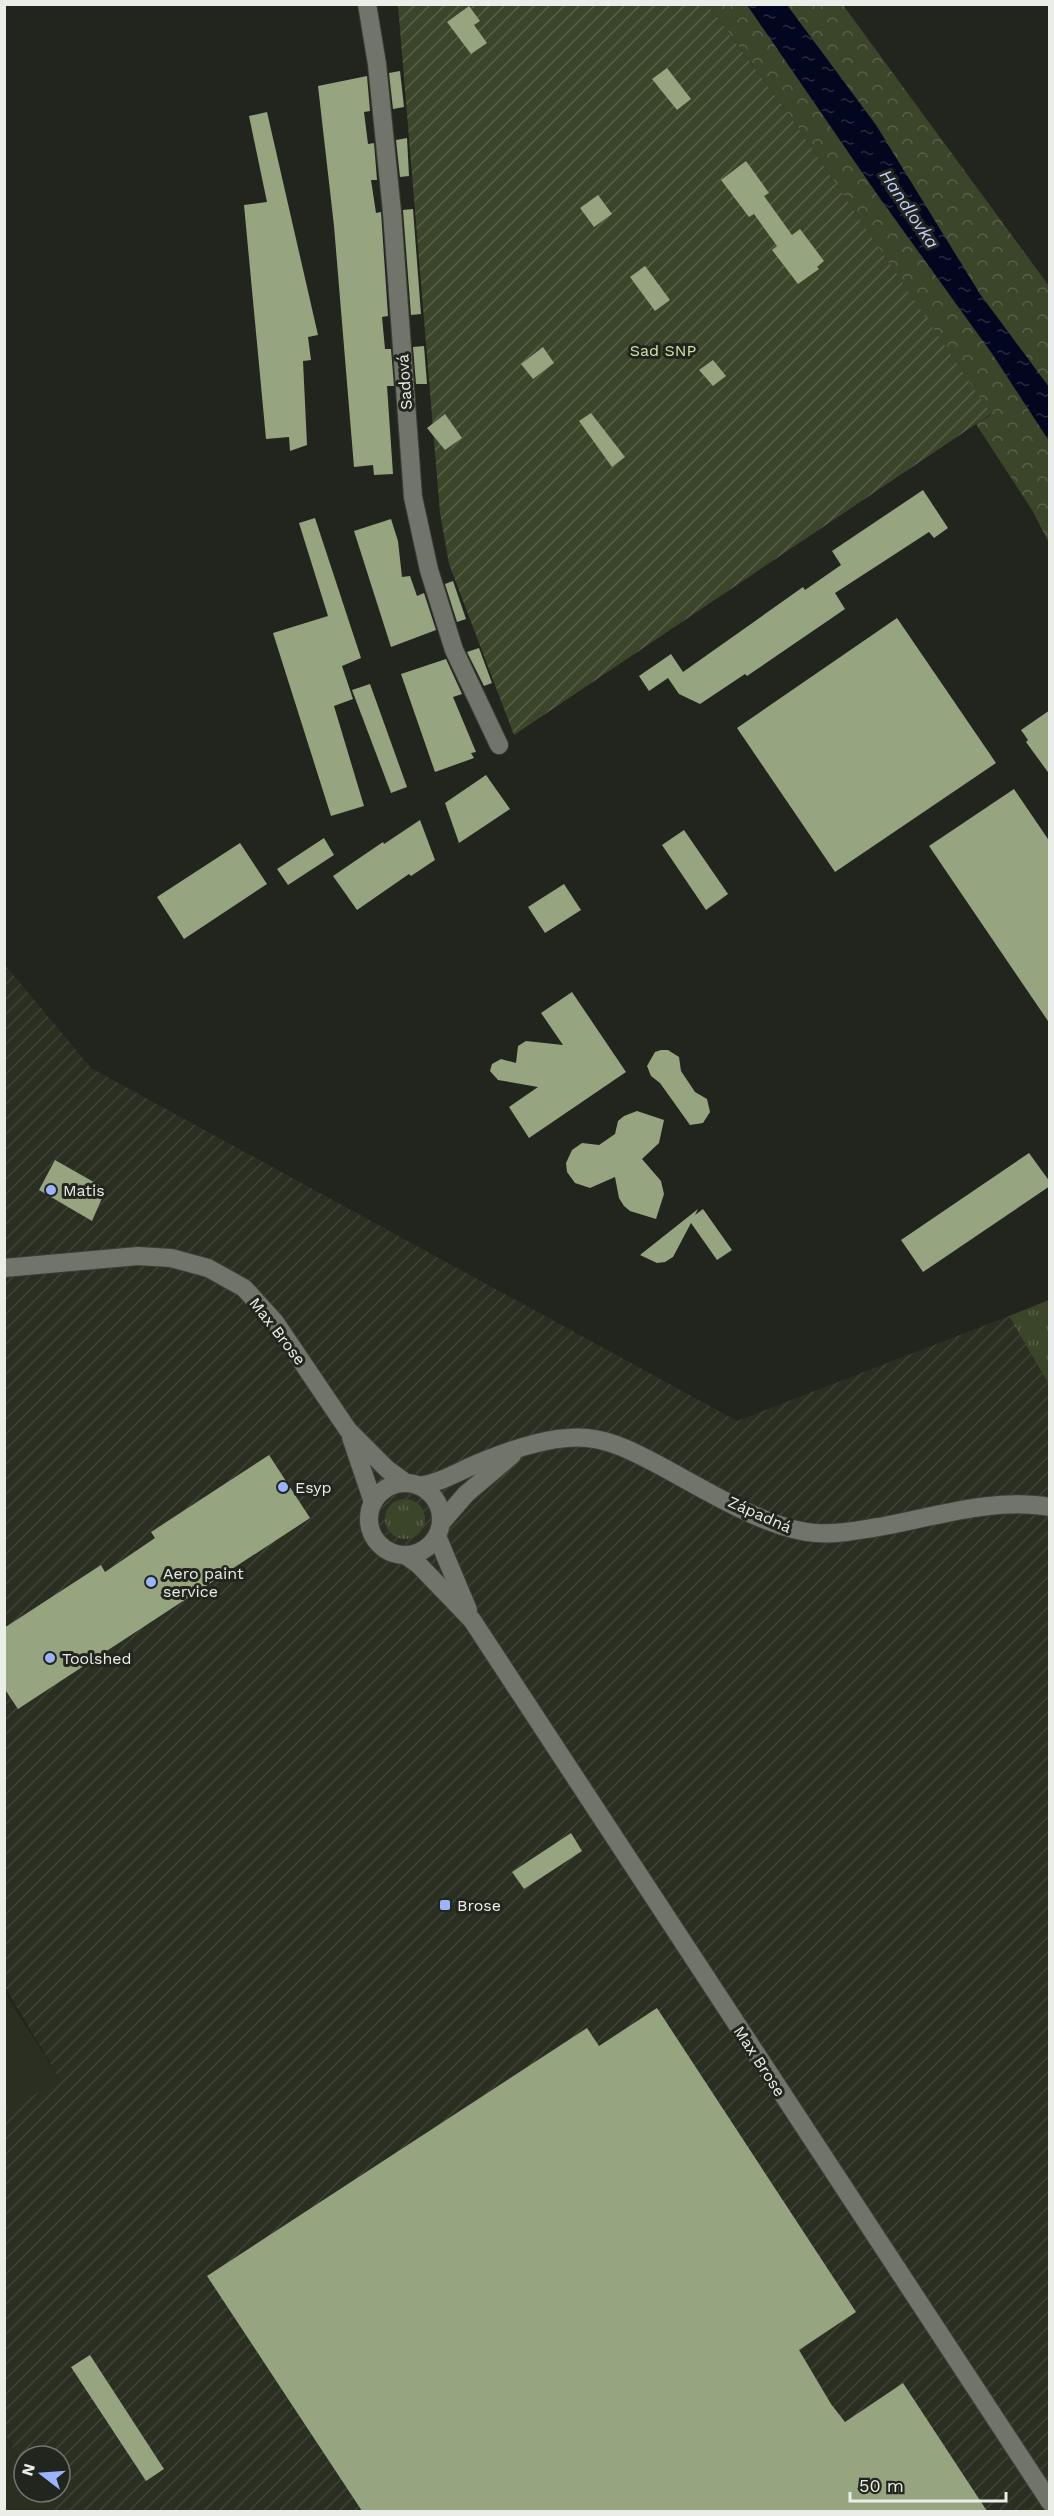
<svg xmlns="http://www.w3.org/2000/svg" width="1054" height="2516" font-family="'Work Sans',sans-serif">
<style>
.built{fill:#2a2f22}
.industrial{fill:url(#industrial-furrows)}
.grass{fill:url(#grass-tufts)}
.forest{fill:url(#forest-crowns)}
.garden{fill:url(#garden-furrows)}
.water{fill:url(#water-ripples)}
.building{fill:#96a480}
.lines{fill:none;stroke-linecap:round;stroke-linejoin:round}
.minor-casing{stroke:#3c3f38;stroke-width:20}
.minor{stroke:#70746b;stroke-width:18}
.poi-dot{fill:#9cb4fd;stroke:#22251d;stroke-width:2}
.labels{text-anchor:middle;stroke-width:6;stroke-linejoin:round;paint-order:stroke}
.park-label{font-size:16px;fill:#cee5a9;stroke:#22251d}
.street-label{font-size:16px;fill:#ebede8;stroke:#22251d}
.poi-label{font-size:16px;fill:#ebede8;stroke:#22251d;text-anchor:start}
.water-label{font-size:18px;font-style:italic;fill:#c0d0fe;stroke:#22251d}
</style>
<defs>
<pattern id="industrial-furrows" width="10" height="10" patternUnits="userSpaceOnUse" patternTransform="scale(1.5)"><rect width="10" height="10" fill="#2a2f22"/><path d="M-1 1l2-2M0 10L10 0M9 11l2-2" fill="none" stroke="#3f4337"/></pattern>
<pattern id="grass-tufts" width="24" height="20" patternUnits="userSpaceOnUse" patternTransform="scale(1.5)"><rect width="24" height="20" fill="#3b452a"/><path d="M3 7l-1-3M5 7V3M7 7l1-3M15 17l-1-3M17 17v-4M19 17l1-3" fill="none" stroke="#586049"/></pattern>
<pattern id="forest-crowns" width="20" height="18" patternUnits="userSpaceOnUse" patternTransform="scale(1.5)"><rect width="20" height="18" fill="#3b452a"/><path d="M2 6a3 3 0 1 1 6 0M12 15a3 3 0 1 1 6 0" fill="none" stroke="#586049"/></pattern>
<pattern id="garden-furrows" width="10" height="10" patternUnits="userSpaceOnUse" patternTransform="scale(1.5)"><rect width="10" height="10" fill="#3b452a"/><path d="M-1 1l2-2M0 10L10 0M9 11l2-2" fill="none" stroke="#586049"/></pattern>
<pattern id="water-ripples" width="26" height="14" patternUnits="userSpaceOnUse" patternTransform="scale(1.5)"><rect width="26" height="14" fill="#03061f"/><path d="M2 4q2-2 4 0t4 0M15 11q2-2 4 0t4 0" fill="none" stroke="#282b40"/></pattern>
</defs>
<rect width="100%" height="100%" fill="#22251d"/>
<g class="built">
<path d="M4 1992 61 2081 5 2110H4Z"/>
<path d="M4 2435 24 2466V2492H41L54 2511H5Z"/>
</g>
<path class="industrial" d="M5 965 91 1068 737 1421 1009 1316 1050 1384 1049 2511H54L41 2492H60V2456H24V2466L5 2435 4 2110 61 2081 5 1987Z"/>
<g class="grass">
<path d="M1049 1300V1384L1009 1316Z"/>
<circle cx="405" cy="1519" r="20"/>
</g>
<path class="forest" d="M708 5H843L1049 286V543L1032 510 976 424 991 415 790 116Z"/>
<path class="garden" d="M398 5H708L790 116 991 414 514 735 449 564 440 513Z"/>
<path class="water" d="M747 5H787L876 125 980 294 1049 387V441L993 355 879 197Z"/>
<g class="building">
<path d="M469 6 480 21 474 25 487 43 471 54 447 22Z"/>
<path d="M667 68 691 99 677 110 652 79Z"/>
<path d="M400 71 404 107 393 109 389 73Z"/>
<path d="M367 76 370 111 364 112 368 144 374 143 377 180H371L376 213 381 212 388 316 382 317 385 349H391L394 386H387L393 474 374 475 373 465 354 467 334 226 318 86Z"/>
<path d="M267 112 318 335 308 337 311 360 303 361 307 445 290 451 289 437 266 439 244 205 267 202 249 116Z"/>
<path d="M407 138 409 176 400 177 396 140Z"/>
<path d="M746 161 769 193 764 196 792 235 800 229 824 261 817 267 819 269 798 284 772 250 777 246 754 214 749 217 721 180Z"/>
<path d="M598 195 612 214 594 227 580 208Z"/>
<path d="M413 209 421 314 411 315 403 210Z"/>
<path d="M645 266 670 300 655 311 630 277Z"/>
<path d="M424 346 427 384H416L413 347Z"/>
<path d="M543 347 554 363 533 379 521 364Z"/>
<path d="M713 360 726 376 713 386 699 370Z"/>
<path d="M591 413 625 457 612 467 579 421Z"/>
<path d="M445 414 462 438 445 450 427 428Z"/>
<path d="M923 490 948 528 934 538 929 532 835 593 845 609 747 676 745 674 700 704 679 694 668 678 649 691 639 676 671 654 683 672 803 587 805 590 841 565 832 551Z"/>
<path d="M315 518 361 658 342 666 353 699 334 706 364 806 331 816 273 633 328 616 299 523Z"/>
<path d="M391 519 398 541 402 577 410 576 417 596 424 593 436 630 391 647 354 531Z"/>
<path d="M453 581 466 619 457 622 445 584Z"/>
<path d="M897 618 996 763 835 872 737 728Z"/>
<path d="M479 648 492 683 484 686 467 652Z"/>
<path d="M446 659 462 694 453 697 476 752 471 753 474 758 435 772 401 674Z"/>
<path d="M370 684 407 787 391 793 352 690Z"/>
<path d="M1050 710V775L1026 742 1028 740 1021 730Z"/>
<path d="M486 775 510 809 459 843 445 803Z"/>
<path d="M1014 789 1050 842V1024L929 846Z"/>
<path d="M420 820 435 860 411 876 409 874 357 910 333 876 383 842 384 844Z"/>
<path d="M684 830 728 894 706 910 662 845Z"/>
<path d="M324 838 334 855 288 885 277 869Z"/>
<path d="M240 843 267 884 184 939 157 897Z"/>
<path d="M564 884 581 910 545 933 528 907Z"/>
<path d="M572 992 626 1072 529 1138 509 1107 538 1087 498 1080 490 1071 492 1064 501 1059 516 1063 518 1046 526 1041 563 1045 541 1013Z"/>
<path d="M661 1050H668L679 1057 681 1071 695 1092 707 1099 710 1112 703 1123 690 1125 660 1083 651 1076 647 1066 655 1052Z"/>
<path d="M637 1111 664 1120 659 1143 642 1159 661 1181 664 1194 656 1219 630 1211 624 1206 619 1198 615 1177 590 1188 575 1183 567 1172 566 1163 572 1150 582 1143 599 1145 615 1134 618 1121 624 1116Z"/>
<path d="M1029 1153 1050 1182V1186L923 1272 901 1240Z"/>
<path d="M55 1160 106 1189 92 1221 39 1190Z"/>
<path d="M698 1209 695 1215 703 1209 732 1250 717 1260 691 1223 673 1257 665 1262 657 1263 640 1255Z"/>
<path d="M269 1455 310 1518 18 1709 4 1688V1628L101 1565 105 1572 155 1538 151 1532Z"/>
<path d="M571 1833 582 1851 524 1889 512 1872Z"/>
<path d="M657 2008 856 2312 799 2350 831 2404 845 2422 903 2383 987 2511H362L207 2276 587 2028 599 2046Z"/>
<path d="M90 2355 164 2469 146 2481 71 2367Z"/>
</g>
<g class="lines">
<defs>
<g id="minor">
<path d="M367 4 377 64 392 212 413 497 429 570 454 650 499 745"/>
<path d="M4 1268 138 1256 171 1258 208 1268 244 1288 275 1322 348 1430 387 1469 406 1483"/>
<path d="M351 1437 373 1502"/>
<circle cx="405" cy="1519" r="36"/>
<path d="M419 1486C444 1482 462 1469 486 1460 516 1448 554 1435 587 1438 611 1440 634 1452 655 1463 699 1486 767 1530 816 1533 837 1535 859 1530 879 1527 934 1517 994 1497 1050 1507"/>
<path d="M441 1523 466 1494 512 1455"/>
<path d="M437 1536 468 1610"/>
<path d="M405 1555 419 1565 472 1620 1050 2502"/>
</g>
</defs>
<use href="#minor" class="minor-casing"/>
<use href="#minor" class="minor"/>
</g>
<g class="poi-dot">
<circle cx="51" cy="1190" r="6"/>
<circle cx="283" cy="1487" r="6"/>
<circle cx="151" cy="1582" r="6"/>
<circle cx="50" cy="1658" r="6"/>
<rect x="439" y="1899" width="12" height="12" rx="3"/>
</g>
<g class="labels">
<g class="park-label">
<text x="663" y="356">Sad SNP</text>
</g>
<g class="street-label">
<text transform="translate(404 382) rotate(-94)" y="6">Sadová</text>
<text transform="translate(278 1331) rotate(52)" y="6">Max Brose</text>
<text transform="translate(760 1514) rotate(24)" y="6">Západná</text>
<text transform="translate(760 2061) rotate(57)" y="6">Max Brose</text>
</g>
<g class="poi-label">
<text x="63" y="1196">Matis</text>
<text x="295" y="1493">Esyp</text>
<text x="163" y="1579">Aero paint<tspan x="163" dy="18">service</tspan></text>
<text x="62" y="1664">Toolshed</text>
<text x="457" y="1911">Brose</text>
</g>
<g class="water-label">
<text transform="translate(909 209) rotate(56)" y="6">Handlovka</text>
</g>
</g>
<rect width="1054" height="2516" fill="none" stroke="#ebede8" stroke-width="12"/>
<g transform="translate(42 2474) rotate(287)"><circle r="28" fill="#22251d" stroke="#72756e" stroke-width="1.5"/>
<path d="M0-4.5L10 22L0 15L-10 22Z" fill="#9cb4fd"/>
<text y="-9" font-size="16" font-weight="bold" text-anchor="middle" fill="#ebede8">N</text>
</g>
<path d="M850 2492v9h156v-9" fill="none" stroke="#ebede8" stroke-width="3"/>
<text x="859" y="2492" font-size="18" fill="#ebede8" stroke="#22251d" stroke-width="4.5" paint-order="stroke">50 m</text>
</svg>
